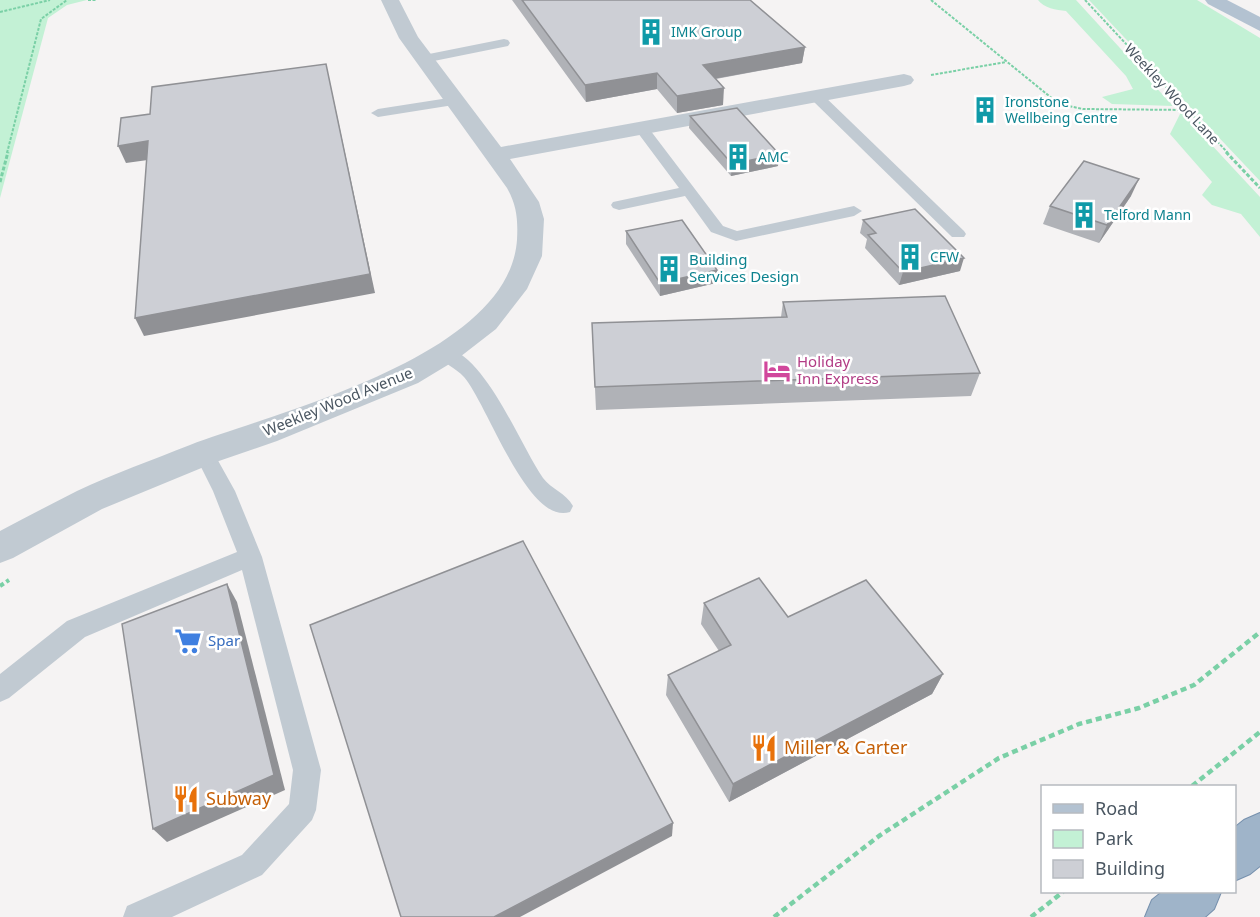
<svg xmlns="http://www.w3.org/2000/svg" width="1260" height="917" font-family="'Noto Sans',sans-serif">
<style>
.green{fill:#c3f1d5}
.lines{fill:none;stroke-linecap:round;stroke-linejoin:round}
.trunk-casing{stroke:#7690ad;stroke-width:2}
.path-far3{stroke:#7ad0a6;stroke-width:2;stroke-dasharray:3 1.5;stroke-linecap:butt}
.path-far2{stroke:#7ad0a6;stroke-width:3;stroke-dasharray:4 2;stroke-linecap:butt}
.path-far1{stroke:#7ad0a6;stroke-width:4;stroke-dasharray:4.5 3;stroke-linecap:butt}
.path{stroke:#7ad0a6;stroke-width:4.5;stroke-dasharray:6 4;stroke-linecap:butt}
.service{fill:#c1cad2;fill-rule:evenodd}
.minor{fill:#c1cad2;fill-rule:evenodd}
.primary{fill:#b3c2d1;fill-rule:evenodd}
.trunk{fill:#9fb4c9;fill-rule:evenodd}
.wall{fill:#b0b2b7}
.shaded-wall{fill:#909195}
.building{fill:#cdcfd5;stroke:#909195;stroke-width:1.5}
.labels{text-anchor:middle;stroke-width:5;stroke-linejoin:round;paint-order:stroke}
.far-culture-label{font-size:14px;fill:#0d838f;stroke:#fff;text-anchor:start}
.far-street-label{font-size:14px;fill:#4a5661;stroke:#fff}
.culture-label{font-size:15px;fill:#0d838f;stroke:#fff;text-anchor:start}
.hotel-label{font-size:15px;fill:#b23c85;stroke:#fff;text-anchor:start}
.street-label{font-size:15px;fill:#4a5661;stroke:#fff}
.shop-label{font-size:15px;fill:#366cbe;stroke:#fff;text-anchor:start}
.near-food-label{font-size:18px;fill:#c56008;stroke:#fff;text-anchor:start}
</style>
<rect width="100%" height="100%" fill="#f5f3f3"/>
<g class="green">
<path d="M0 0H87L67 5 48 18 0 198Z"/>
<path d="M1038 0H1076L1173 106 1112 104 1102 97 1133 89 1126 76 1066 11C1056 10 1044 8 1038 0Z"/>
<path d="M1089 0H1197L1260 38V181Z"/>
<path d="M1181 112 1260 197V237L1241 214 1212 205 1202 195 1212 182 1170 134Z"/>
</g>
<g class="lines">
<defs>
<g id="trunk">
<path d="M1260 813V866L1250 874 1234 881V828L1244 820Z"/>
<path d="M1162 892H1221L1214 909 1205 917H1145L1152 900Z"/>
</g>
</defs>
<use href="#trunk" class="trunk-casing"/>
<g class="path-far3">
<path d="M88 0H96"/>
<path d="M931 0 1059 104 1083 109 1186 110"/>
<path d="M1085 0 1228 153"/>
<path d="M0 12 50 0"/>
<path d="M931 75 1006 62"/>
<path d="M7 153 41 19 67 0"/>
</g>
<g class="path-far2">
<path d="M1226 152 1260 188"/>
<path d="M0 182 8 152"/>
</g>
<path class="path-far1" d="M0 586 9 580"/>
<g class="path">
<path d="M1192 786 1260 732"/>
<path d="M774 917 879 836 999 758 1079 724 1139 708 1194 685 1260 632"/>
<path d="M1031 917 1063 892"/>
</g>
<g class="service">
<path d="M504 39 508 40 510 43 508 46 424 63 418 59 424 55Z"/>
<path d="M816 92 821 93 964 231 966 234 964 237H952L811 99 809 96 811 93Z"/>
<path d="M455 97 460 98 462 101 460 104 378 117 371 113 378 109Z"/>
<path d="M642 125 647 126 723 226 737 231 854 206 862 211 854 216 736 241 711 232 685 196 619 210 613 208 611 205 613 202 679 188 635 129Z"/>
<path d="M446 347C487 358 519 443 543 478 551 489 566 493 573 506L570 512C528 526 487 403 464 377 456 368 443 364 437 353L439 349Z"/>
<path d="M204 445 211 448 235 491 262 557 321 770 316 810 312 820 262 875 172 917H123L127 906 242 855 289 804 293 770 242 570 85 637 9 698 0 702V674L67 621 237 552 213 491 194 453 197 448Z"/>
</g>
<path class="minor" d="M381 0H399L418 37 501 147 904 74 911 76 914 80 911 84 904 86 510 159 539 202 544 219 542 256 527 289 496 329 456 360 418 383 277 441 216 462 102 509 13 558 0 563V531C25 518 51 504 77 491 113 474 152 460 190 445 280 411 509 356 517 240 518 220 517 206 507 188L399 38Z"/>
<path class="primary" d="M1205 0H1227L1260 17V31L1208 4Z"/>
<use href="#trunk" class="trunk"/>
</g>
<g class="wall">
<path d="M512 0H750L805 47 802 63 716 79 723 105 677 113 657 89 586 102Z"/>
<path d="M690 116 779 154 778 166 731 176 689 128Z"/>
<path d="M1131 196 1099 243 1043 224 1050 206Z"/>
<path d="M863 220 960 271 899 285 865 248 867 239 860 233Z"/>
<path d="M626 231 717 270 716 283 660 296 626 244Z"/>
<path d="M783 302 980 373 971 396 596 410 592 323 781 317Z"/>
<path d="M704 603 788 617 943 674 932 694 729 802 666 695 668 675 719 651 701 624Z"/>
</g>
<g class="shaded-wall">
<path d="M805 47 802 63 702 81 703 65Z"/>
<path d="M326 64 375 293 144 336 135 318Z"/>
<path d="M657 73V89L586 102 585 85Z"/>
<path d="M724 88 723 105 677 113V96Z"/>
<path d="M148 141 155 159 126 163 118 146Z"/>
<path d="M779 154 778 166 731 176 732 164Z"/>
<path d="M1139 179 1131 196 1099 243 1107 225Z"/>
<path d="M964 258 960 271 899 285 903 272Z"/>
<path d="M717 270 716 283 660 296V283Z"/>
<path d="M227 584 237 602 285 790 167 842 153 829Z"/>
<path d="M943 674 932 694 729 802 733 784Z"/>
<path d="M673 823 672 836 520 917H494Z"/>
</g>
<g class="building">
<path d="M522 0H750L805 47 703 65 724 88 677 96 657 73 585 85Z"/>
<path d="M326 64 370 274 135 318 148 141 118 146 121 118 150 114 152 87Z"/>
<path d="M737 108 779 154 732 164 690 116Z"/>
<path d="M1084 161 1139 179 1107 225 1050 206Z"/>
<path d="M915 209 964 258 903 272 868 235 876 233 863 220Z"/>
<path d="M682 220 717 270 660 283 626 231Z"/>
<path d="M945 296 980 373 595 387 592 323 787 317 783 302Z"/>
<path d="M523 541 673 823 494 917H401L310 625Z"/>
<path d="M759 578 788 617 866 580 943 674 733 784 668 675 731 645 704 603Z"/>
<path d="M227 584 274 775 153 829 122 624Z"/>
</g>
<defs>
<symbol id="building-bare" viewBox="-9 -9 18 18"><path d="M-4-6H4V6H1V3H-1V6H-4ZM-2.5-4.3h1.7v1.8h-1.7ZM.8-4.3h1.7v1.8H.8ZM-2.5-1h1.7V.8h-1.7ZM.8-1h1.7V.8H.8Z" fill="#0f9aa8" stroke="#fff" stroke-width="2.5" paint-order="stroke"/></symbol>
<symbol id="hotel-bare" viewBox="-9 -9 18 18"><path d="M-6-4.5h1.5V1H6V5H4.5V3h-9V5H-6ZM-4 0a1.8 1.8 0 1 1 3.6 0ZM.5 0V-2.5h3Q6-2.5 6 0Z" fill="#d1479c" stroke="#fff" stroke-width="2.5" paint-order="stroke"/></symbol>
<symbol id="supermarket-bare" viewBox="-9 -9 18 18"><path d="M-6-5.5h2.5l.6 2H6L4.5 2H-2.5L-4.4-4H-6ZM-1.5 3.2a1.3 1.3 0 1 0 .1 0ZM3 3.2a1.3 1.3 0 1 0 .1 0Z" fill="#3f7fe0" stroke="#fff" stroke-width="2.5" paint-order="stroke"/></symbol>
<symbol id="restaurant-bare" viewBox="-9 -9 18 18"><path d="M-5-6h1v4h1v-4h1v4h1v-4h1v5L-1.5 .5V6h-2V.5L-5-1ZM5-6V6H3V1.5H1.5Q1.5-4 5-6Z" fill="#e8710a" stroke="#fff" stroke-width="2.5" paint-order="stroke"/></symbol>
</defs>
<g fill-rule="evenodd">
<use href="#building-bare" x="632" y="13" width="38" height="38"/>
<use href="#building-bare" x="966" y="91" width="38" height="38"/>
<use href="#building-bare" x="719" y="138" width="38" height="38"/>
<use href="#building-bare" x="1065" y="196" width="38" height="38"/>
<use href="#building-bare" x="891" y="238" width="38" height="38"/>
<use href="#building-bare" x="650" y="250" width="38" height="38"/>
<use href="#hotel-bare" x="758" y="352" width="38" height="38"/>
<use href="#supermarket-bare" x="169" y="622" width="38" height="38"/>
<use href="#restaurant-bare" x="745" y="729" width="38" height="38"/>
<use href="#restaurant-bare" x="167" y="780" width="38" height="38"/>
</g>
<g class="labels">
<g class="far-culture-label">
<text x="671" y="37">IMK Group</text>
<text x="1005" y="107">Ironstone<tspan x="1005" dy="16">Wellbeing Centre</tspan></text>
<text x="758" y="162">AMC</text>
<text x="1104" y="220">Telford Mann</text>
<text x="930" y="262">CFW</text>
</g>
<g class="far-street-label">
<text transform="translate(1172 94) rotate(47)" y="5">Weekley Wood Lane</text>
</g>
<g class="culture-label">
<text x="689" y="265">Building<tspan x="689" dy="17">Services Design</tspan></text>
</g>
<g class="hotel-label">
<text x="797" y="367">Holiday<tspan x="797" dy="17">Inn Express</tspan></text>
</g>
<g class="street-label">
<text transform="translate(338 402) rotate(-22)" y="5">Weekley Wood Avenue</text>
</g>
<g class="shop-label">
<text x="208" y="646">Spar</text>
</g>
<g class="near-food-label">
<text x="784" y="754">Miller &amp; Carter</text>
<text x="206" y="805">Subway</text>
</g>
</g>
<rect x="1041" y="785" width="195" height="108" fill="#ffffff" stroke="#b7bbc0" stroke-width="1.5"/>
<rect x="1053" y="804" width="30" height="9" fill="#b3c2d1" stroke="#b7bbc0" stroke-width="1.5"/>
<text x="1095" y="815" font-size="18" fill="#4a5661">Road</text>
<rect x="1053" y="830" width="30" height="18" fill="#c3f1d5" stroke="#b7bbc0" stroke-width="1.5"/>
<text x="1095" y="845" font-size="18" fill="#4a5661">Park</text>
<rect x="1053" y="860" width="30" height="18" fill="#cdcfd5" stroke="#b7bbc0" stroke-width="1.5"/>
<text x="1095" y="875" font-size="18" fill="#4a5661">Building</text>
</svg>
